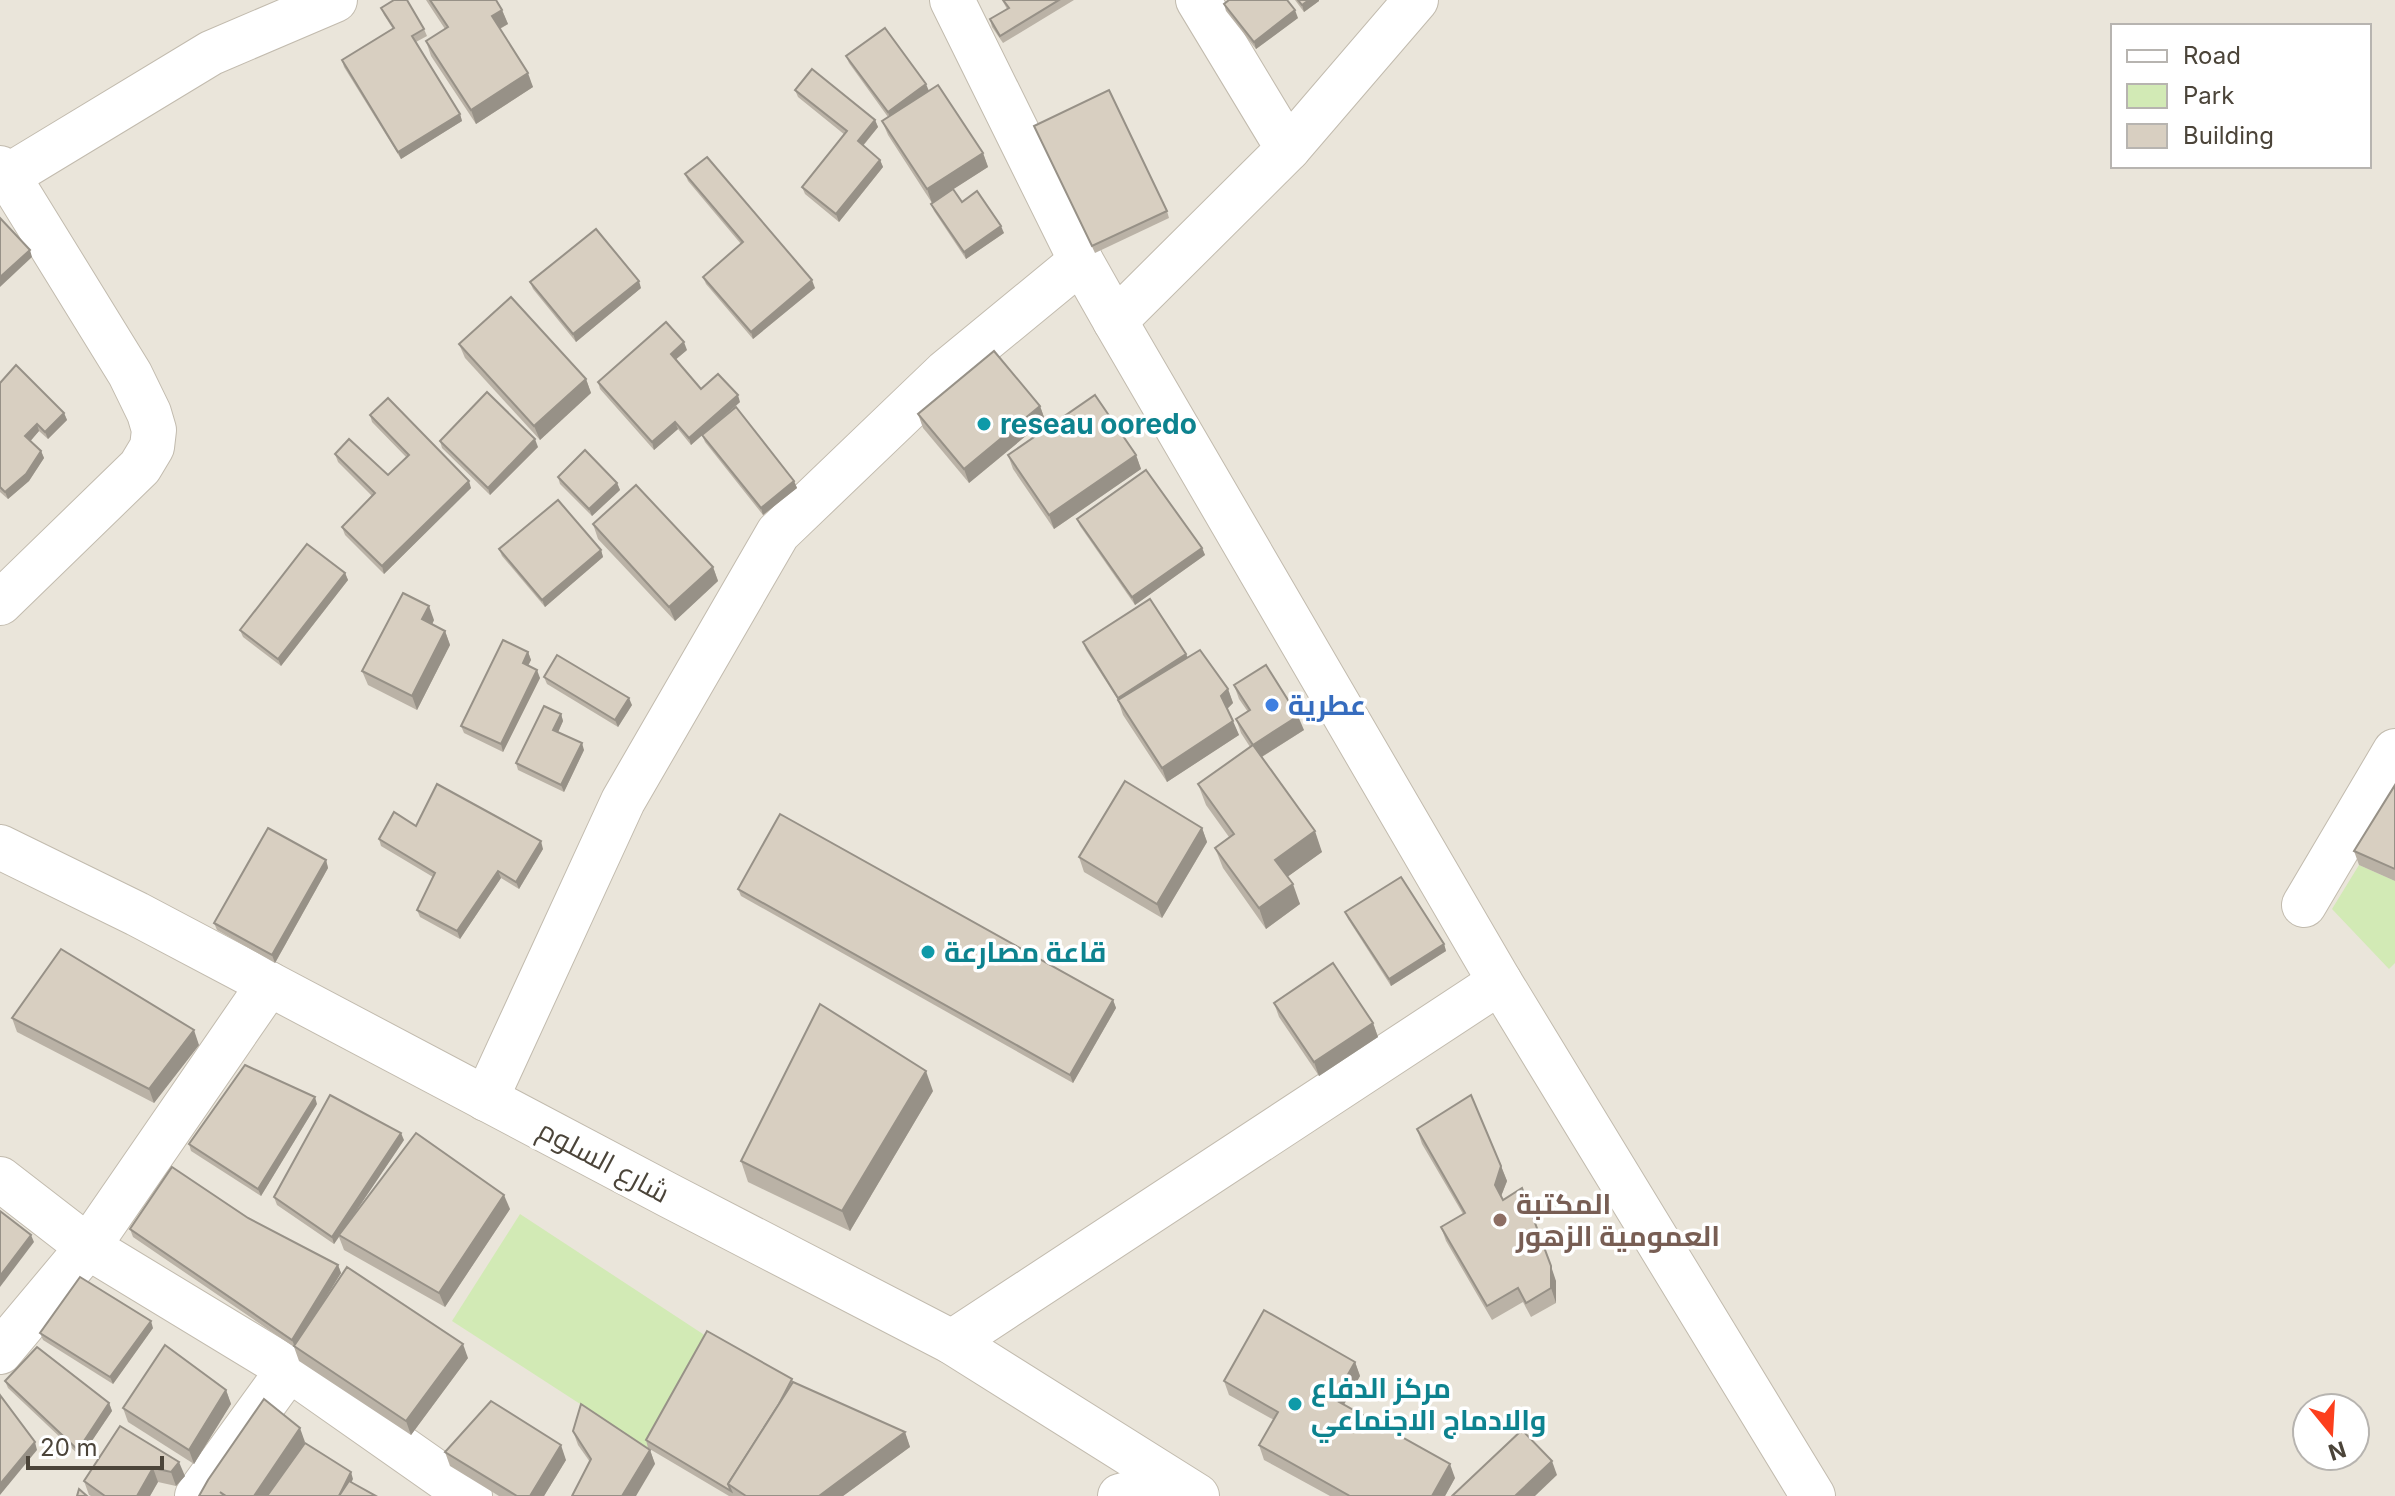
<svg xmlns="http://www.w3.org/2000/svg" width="2395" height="1496" font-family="Inter,Cairo,sans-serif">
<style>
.residential{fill:#eae5da;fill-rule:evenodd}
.green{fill:#d2eab5}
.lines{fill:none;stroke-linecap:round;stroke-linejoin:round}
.minor-casing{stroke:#c2bbae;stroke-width:46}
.minor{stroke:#fff;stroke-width:44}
.wall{fill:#bab2a6}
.shaded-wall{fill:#979187}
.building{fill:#d8cfc1;stroke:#979187;stroke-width:2}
.culture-dot{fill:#0f9aa8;stroke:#fff;stroke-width:3}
.shop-dot{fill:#3f7fe0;stroke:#fff;stroke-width:3}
.education-dot{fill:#8d6e63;stroke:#fff;stroke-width:3}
.labels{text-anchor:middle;stroke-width:7;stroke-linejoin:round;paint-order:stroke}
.culture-label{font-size:28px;font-weight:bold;fill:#0d838f;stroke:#fff;text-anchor:start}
.shop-label{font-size:28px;font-weight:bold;fill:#366cbe;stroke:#fff;text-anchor:start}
.street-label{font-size:28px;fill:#4b4439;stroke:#fff}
.education-label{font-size:28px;font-weight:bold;fill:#785e54;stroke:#fff;text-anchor:start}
</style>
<rect width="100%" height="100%" fill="#f6f3ec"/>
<path class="residential" d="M0 0H2395V1496H0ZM2113 26H2369V166H2113ZM2307 1408H2355V1456H2307Z"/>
<g class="green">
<path d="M2359 865 2395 881V963L2389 969 2332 909Z"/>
<path d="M520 1214 709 1338 648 1448 452 1321Z"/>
</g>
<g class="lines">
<defs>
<g id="minor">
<path d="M952 0 1081 261 1115 321 1500 982 1813 1496"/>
<path d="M1288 149 1416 0"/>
<path d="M0 168 8 176 130 374 149 413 154 430 152 447 140 467 0 603"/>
<path d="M0 183 8 176 211 53 335 0"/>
<path d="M1115 321 1288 149 1198 0"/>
<path d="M0 847 137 914 670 1196 952 1342 1197 1496"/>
<path d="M2304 905 2395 751"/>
<path d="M486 1099 623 801 778 533 946 372 1081 261"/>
<path d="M0 1179 88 1247 289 1369 470 1496"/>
<path d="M952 1342 1500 982"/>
<path d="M0 1352 88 1247 269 984"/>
<path d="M197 1496 289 1369"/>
<path d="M1120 1496 1172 1482V1496"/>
</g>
</defs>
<use href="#minor" class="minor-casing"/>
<use href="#minor" class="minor"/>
</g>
<g class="wall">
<path d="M426 0H496L502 10 508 24 500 29 533 87 476 124 431 56 426 41 445 29Z"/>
<path d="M1002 0H1074L1003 43 992 27 990 19 1007 9Z"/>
<path d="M1295 0H1319V1L1304 12Z"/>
<path d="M1224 4 1298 18 1256 49 1226 11Z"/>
<path d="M381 8 424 29 427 36 416 42 460 114 462 121 401 159 344 67 342 60 393 29 384 15Z"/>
<path d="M846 56 929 91 983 153 988 167 953 189 962 202 1004 233 966 259 934 211 931 204 932 203 888 135 882 121 888 117 849 63Z"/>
<path d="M795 90 875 120 878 127 863 146 880 160 883 167 839 222 805 194 802 187 845 135 798 97Z"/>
<path d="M1034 126 1167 211 1169 218 1095 253Z"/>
<path d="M685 174 815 288 753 339 706 284 703 277 741 244 688 181Z"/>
<path d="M530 282 641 288 576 342 533 289Z"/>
<path d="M459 344 586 379 591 393 540 440 465 358Z"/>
<path d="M687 350 676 359 701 389 740 402 713 426 794 481 797 488 763 515 705 442 702 435 691 445 678 429 654 450 600 389 598 382Z"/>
<path d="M0 383 64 413 67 420 48 439 39 431 30 441 41 451 44 458 29 481 8 499 0 492Z"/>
<path d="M1040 406 1045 420 969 483 923 428 918 414Z"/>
<path d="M370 415 471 488 384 574 345 535 342 527 372 496 338 462 335 454 388 475 407 458 372 422Z"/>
<path d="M440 441 538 447 490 495 442 448Z"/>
<path d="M1008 455H1136L1141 469 1054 529 1013 469Z"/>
<path d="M558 477 617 483 620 490 592 516 560 484Z"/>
<path d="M1077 519 1202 548 1205 555 1135 605 1080 526Z"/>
<path d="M593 524 713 567 718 581 675 621 598 539Z"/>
<path d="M499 549 601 550 603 557 545 607 502 556Z"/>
<path d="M345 573 348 580 281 666 243 637 240 630Z"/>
<path d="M434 620 432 624 445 631 450 645 417 710 368 685 362 671Z"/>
<path d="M1083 642 1186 654 1188 658 1228 689 1233 703 1227 709 1239 735 1167 782 1123 715 1118 700 1086 650Z"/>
<path d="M528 652 531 660 528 666 540 678 503 752 464 733 461 726Z"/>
<path d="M544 677 632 705 618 727 547 684Z"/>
<path d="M1234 685 1304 730 1262 757 1322 852 1287 877 1300 904 1266 929 1223 868 1215 848 1229 837 1206 805 1198 784 1250 747 1241 733 1236 719 1248 712 1239 699Z"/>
<path d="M561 714 563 721 558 732 584 750 564 792 518 770 516 763Z"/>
<path d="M2395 785V881L2359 865 2354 851Z"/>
<path d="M416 826 543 849 519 889 501 878 460 939 420 917 417 910 433 877 381 846 379 839Z"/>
<path d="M1202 828 1207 842 1162 918 1084 872 1079 857Z"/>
<path d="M326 860 328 868 275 963 217 930 214 923Z"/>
<path d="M738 889 1113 1000 1116 1008 1073 1083 741 896Z"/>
<path d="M1345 912 1444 944 1446 951 1391 986 1348 919Z"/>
<path d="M1274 1003 1373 1023 1378 1037 1319 1076 1279 1017Z"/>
<path d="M12 1018 199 1045 154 1103 17 1032Z"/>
<path d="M933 1091 850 1231 748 1182 741 1161Z"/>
<path d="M317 1104 261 1196 191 1151 189 1144Z"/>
<path d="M1417 1129 1501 1166 1507 1181 1501 1196 1556 1281V1303L1531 1317 1523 1302 1492 1320 1446 1241 1441 1227 1463 1214 1422 1144Z"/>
<path d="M404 1140 350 1220 510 1209 445 1307 344 1250 339 1237 334 1244 277 1205 274 1197Z"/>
<path d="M248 1218 338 1265 341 1273 310 1323 468 1358 411 1435 299 1361 294 1347 133 1237 130 1229Z"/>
<path d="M153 1328 113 1384 43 1340 40 1333Z"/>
<path d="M1355 1362 1360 1376 1344 1405 1455 1478 1445 1496H1330L1264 1460 1259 1445 1274 1420 1229 1395 1224 1381Z"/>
<path d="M792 1379 793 1382 905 1432 910 1447 843 1496H729L648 1448 646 1440Z"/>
<path d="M5 1381 109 1403 112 1411 81 1457 8 1388Z"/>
<path d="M226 1390 231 1404 194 1464 128 1422 123 1408Z"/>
<path d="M120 1426 185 1476 176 1486 158 1482 150 1496H91L89 1495 84 1481Z"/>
<path d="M573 1431 650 1450 655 1464 590 1462 578 1445Z"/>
<path d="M445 1452 566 1460 544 1496H499L450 1466Z"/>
</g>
<g class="shaded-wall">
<path d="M1309 0H1319V1L1304 12 1302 5Z"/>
<path d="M502 10 508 24 497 30 492 16Z"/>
<path d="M1295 10 1298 18 1256 49 1254 42Z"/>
<path d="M528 73 533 87 476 124 471 110Z"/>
<path d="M926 84 929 91 890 119 888 112Z"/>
<path d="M460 114 462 121 401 159 398 152Z"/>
<path d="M875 120 878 127 860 149 858 141Z"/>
<path d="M983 153 988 167 932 203 927 189Z"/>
<path d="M880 160 883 167 839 222 836 214Z"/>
<path d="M1001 226 1004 233 966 259 964 252Z"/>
<path d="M30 250 32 257 0 287V277Z"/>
<path d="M812 280 815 288 753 339 751 332Z"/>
<path d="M639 281 641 288 576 342 573 334Z"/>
<path d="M684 342 687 350 674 361 671 354Z"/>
<path d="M586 379 591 393 540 440 534 426Z"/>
<path d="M738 395 740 402 691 445 689 438Z"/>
<path d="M1040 406 1045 420 969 483 964 469Z"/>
<path d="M64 413 67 420 48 439 45 432Z"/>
<path d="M675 422 678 429 654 450 652 442Z"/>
<path d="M37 424 39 431 28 444 25 436Z"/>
<path d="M535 439 538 447 490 495 488 488Z"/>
<path d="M41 451 44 458 29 481 8 499 5 492Z"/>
<path d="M1136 455 1141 469 1054 529 1049 515Z"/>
<path d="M469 481 471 488 384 574 382 566Z"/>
<path d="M794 481 797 488 763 515 761 508Z"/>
<path d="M617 483 620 490 592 516 589 509Z"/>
<path d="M1202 548 1205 555 1135 605 1132 597Z"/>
<path d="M601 550 603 557 545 607 542 600Z"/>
<path d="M713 567 718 581 675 621 669 607Z"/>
<path d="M345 573 348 580 281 666 278 659Z"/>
<path d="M429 606 434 620 428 633 422 619Z"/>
<path d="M445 631 450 645 417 710 412 696Z"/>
<path d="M528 652 531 660 525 671 523 663Z"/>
<path d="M1186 654 1189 661 1121 705 1118 698Z"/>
<path d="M537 670 540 678 503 752 501 744Z"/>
<path d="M1228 689 1233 703 1226 710 1221 696Z"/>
<path d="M629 698 632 705 618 727 615 720Z"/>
<path d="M561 714 563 721 556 737 553 730Z"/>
<path d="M1298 716 1304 730 1258 759 1253 745Z"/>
<path d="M1233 721 1239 735 1167 782 1162 768Z"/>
<path d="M582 743 584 750 564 792 561 785Z"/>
<path d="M1202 828 1207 842 1162 918 1157 904Z"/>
<path d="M1315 831 1322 852 1283 880 1275 860Z"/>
<path d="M541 841 543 849 519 889 516 882Z"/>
<path d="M326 860 328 868 275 963 272 955Z"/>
<path d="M498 871 501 878 460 939 457 931Z"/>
<path d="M1293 884 1300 904 1266 929 1259 908Z"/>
<path d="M1444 944 1446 951 1391 986 1389 979Z"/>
<path d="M1113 1000 1116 1008 1073 1083 1070 1075Z"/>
<path d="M1373 1023 1378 1037 1319 1076 1314 1062Z"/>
<path d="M194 1030 199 1045 154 1103 149 1089Z"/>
<path d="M926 1071 933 1091 850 1231 842 1211Z"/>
<path d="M315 1097 317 1104 261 1196 258 1189Z"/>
<path d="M401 1133 404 1140 334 1244 332 1237Z"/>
<path d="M1501 1166 1507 1181 1500 1199 1495 1185Z"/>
<path d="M504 1195 510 1209 445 1307 439 1293Z"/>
<path d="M31 1235 34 1242 0 1287V1276Z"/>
<path d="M338 1265 341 1273 295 1347 292 1340Z"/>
<path d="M1551 1266 1556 1281V1303L1551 1288Z"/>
<path d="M151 1321 153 1328 113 1384 110 1377Z"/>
<path d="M463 1344 468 1358 411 1435 406 1421Z"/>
<path d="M1355 1362 1360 1376 1339 1413 1334 1399Z"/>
<path d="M226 1390 231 1404 194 1464 189 1450Z"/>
<path d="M109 1403 112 1411 81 1457 78 1450Z"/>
<path d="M300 1428 305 1442 269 1496H254Z"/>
<path d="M905 1432 910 1447 843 1496H819Z"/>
<path d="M35 1442 37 1450 0 1495V1484Z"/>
<path d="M561 1445 566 1460 544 1496H530Z"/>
<path d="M650 1450 655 1464 636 1496H622Z"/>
<path d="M1552 1461 1557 1475 1535 1496H1516V1495Z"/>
<path d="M179 1462 185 1476 176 1486 171 1472Z"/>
<path d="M1450 1464 1455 1478 1445 1496H1432Z"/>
<path d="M153 1468 158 1482 150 1496H136Z"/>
<path d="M351 1472 353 1479 345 1496H339Z"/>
</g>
<g class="building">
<path d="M394 0H407L424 29 412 36 460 114 398 152 342 60 394 28 381 8Z"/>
<path d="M430 0H496L502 10 492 16 528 73 471 110 426 41 448 27Z"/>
<path d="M1003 0H1059L1000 36 990 19 1009 8Z"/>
<path d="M1229 0H1287L1295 10 1254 42 1224 4Z"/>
<path d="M1298 0H1309L1302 5Z"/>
<path d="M885 28 926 84 888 112 846 56Z"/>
<path d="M812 69 875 120 858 141 880 160 836 214 802 187 847 131 795 90Z"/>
<path d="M938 85 983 153 927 189 882 121Z"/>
<path d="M1109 90 1167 211 1092 246 1034 126Z"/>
<path d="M707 157 812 280 751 332 703 277 743 242 685 174Z"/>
<path d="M953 189 962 202 977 191 1001 226 964 252 931 204Z"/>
<path d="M0 218 30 250 0 277Z"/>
<path d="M596 229 639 281 573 334 530 282Z"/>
<path d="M511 297 586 379 534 426 459 344Z"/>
<path d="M666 322 684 342 671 354 701 389 718 374 738 395 689 438 675 422 652 442 598 382Z"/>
<path d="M994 351 1040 406 964 469 918 414Z"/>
<path d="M16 365 64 413 45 432 37 424 25 436 41 451 26 474 5 492 0 487V383Z"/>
<path d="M487 392 535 439 488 488 440 441Z"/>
<path d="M1095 395 1136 455 1049 515 1008 455Z"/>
<path d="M388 398 469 481 382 566 342 527 375 493 335 454 349 439 388 475 409 455 370 415Z"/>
<path d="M736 407 794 481 761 508 702 435Z"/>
<path d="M585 450 617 483 589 509 558 477Z"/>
<path d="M1146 470 1202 548 1132 597 1077 519Z"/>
<path d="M636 485 713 567 669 607 593 524Z"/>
<path d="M558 500 601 550 542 600 499 549Z"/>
<path d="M307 544 345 573 278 659 240 630Z"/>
<path d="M403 593 429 606 422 619 445 631 412 696 362 671Z"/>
<path d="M1150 599 1186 654 1118 698 1083 642Z"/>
<path d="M503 640 528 652 523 663 537 670 501 744 461 726Z"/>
<path d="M1200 650 1228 689 1221 696 1233 721 1162 768 1118 700Z"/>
<path d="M557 655 629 698 615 720 544 677Z"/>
<path d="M1266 665 1298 716 1253 745 1236 719 1250 710 1234 685Z"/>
<path d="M544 706 561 714 553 730 582 743 561 785 516 763Z"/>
<path d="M1253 745 1315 831 1275 860 1293 884 1259 908 1215 848 1234 834 1198 784Z"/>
<path d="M1125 781 1202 828 1157 904 1079 857Z"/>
<path d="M437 784 541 841 516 882 498 871 457 931 417 910 435 873 379 839 394 812 416 826Z"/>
<path d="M2395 785V869L2354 851Z"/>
<path d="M780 814 1113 1000 1070 1075 738 889Z"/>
<path d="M268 828 326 860 272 955 214 923Z"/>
<path d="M1401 877 1444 944 1389 979 1345 912Z"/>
<path d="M61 949 194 1030 149 1089 12 1018Z"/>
<path d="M1333 963 1373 1023 1314 1062 1274 1003Z"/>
<path d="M820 1004 926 1071 842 1211 741 1161Z"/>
<path d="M245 1065 315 1097 258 1189 189 1144Z"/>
<path d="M330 1095 401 1133 332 1237 274 1197Z"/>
<path d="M1471 1095 1501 1166 1495 1185 1503 1200 1522 1188 1551 1266V1288L1526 1303 1518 1288 1487 1306 1441 1227 1465 1213 1417 1129Z"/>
<path d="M416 1133 504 1195 439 1293 339 1235Z"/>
<path d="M172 1167 248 1218 338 1265 292 1340 130 1229Z"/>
<path d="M0 1211 31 1235 0 1276Z"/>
<path d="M347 1267 463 1344 406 1421 294 1346Z"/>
<path d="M80 1277 151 1321 110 1377 40 1333Z"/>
<path d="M1264 1310 1355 1362 1334 1399 1450 1464 1432 1496H1350L1259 1445 1278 1412 1224 1381Z"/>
<path d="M707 1331 792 1379 779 1404 728 1484 731 1491 646 1440Z"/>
<path d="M165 1345 226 1390 189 1450 123 1408Z"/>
<path d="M37 1347 109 1403 78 1450 5 1381Z"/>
<path d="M793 1382 905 1432 819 1496H746L728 1484Z"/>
<path d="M0 1395 35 1442 0 1484Z"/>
<path d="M264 1399 300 1428 254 1496H226L220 1492 225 1496H199L208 1480Z"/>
<path d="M491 1401 561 1445 530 1496H517L445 1452Z"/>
<path d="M581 1404 650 1450 622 1496H572L591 1459 573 1431Z"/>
<path d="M120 1426 179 1462 171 1472 153 1468 137 1496H105L84 1481Z"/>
<path d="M1522 1430 1552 1461 1516 1495 1517 1496H1452Z"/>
<path d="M305 1443 351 1472 339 1496H267Z"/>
<path d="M349 1481 376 1496H339Z"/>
<path d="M79 1489 87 1496H77Z"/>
</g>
<g class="culture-dot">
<circle cx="984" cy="424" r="8"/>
<circle cx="928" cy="952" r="8"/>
<circle cx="1295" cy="1404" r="8"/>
</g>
<circle class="shop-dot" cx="1272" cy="705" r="8"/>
<circle class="education-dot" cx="1500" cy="1220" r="8"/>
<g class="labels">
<g class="culture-label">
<text x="1000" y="434">reseau ooredo</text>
<text x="944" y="962">قاعة مصارعة</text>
<text x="1311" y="1398">مركز الدفاع<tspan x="1311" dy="32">والادماج الاجنماعي</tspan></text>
</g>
<g class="shop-label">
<text x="1288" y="715">عطرية</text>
</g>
<g class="street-label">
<text transform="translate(604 1161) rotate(28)" y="10">شارع السلوم</text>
</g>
<g class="education-label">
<text x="1516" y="1214">المكتبة<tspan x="1516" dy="32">العمومية الزهور</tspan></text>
</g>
</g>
<rect x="2111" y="24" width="260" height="144" fill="#ffffff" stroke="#b7b4b0" stroke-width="2"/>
<rect x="2127" y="50" width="40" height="12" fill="#ffffff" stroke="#b7b4b0" stroke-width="2"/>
<text x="2183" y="64" font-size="24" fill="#4b4439">Road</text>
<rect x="2127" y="84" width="40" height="24" fill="#d2eab5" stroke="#b7b4b0" stroke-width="2"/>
<text x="2183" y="104" font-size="24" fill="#4b4439">Park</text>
<rect x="2127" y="124" width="40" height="24" fill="#d8cfc1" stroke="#b7b4b0" stroke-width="2"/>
<text x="2183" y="144" font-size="24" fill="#4b4439">Building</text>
<g transform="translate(2331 1432) rotate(162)"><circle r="38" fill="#ffffff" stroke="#b7b4b0" stroke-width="2"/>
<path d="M0-6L14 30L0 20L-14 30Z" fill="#fc3f1d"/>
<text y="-12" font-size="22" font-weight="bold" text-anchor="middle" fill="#4b4439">N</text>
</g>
<path d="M28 1456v12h134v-12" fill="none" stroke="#4b4439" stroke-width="4"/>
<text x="40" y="1456" font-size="24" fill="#4b4439" stroke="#ffffff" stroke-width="6" paint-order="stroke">20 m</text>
</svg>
